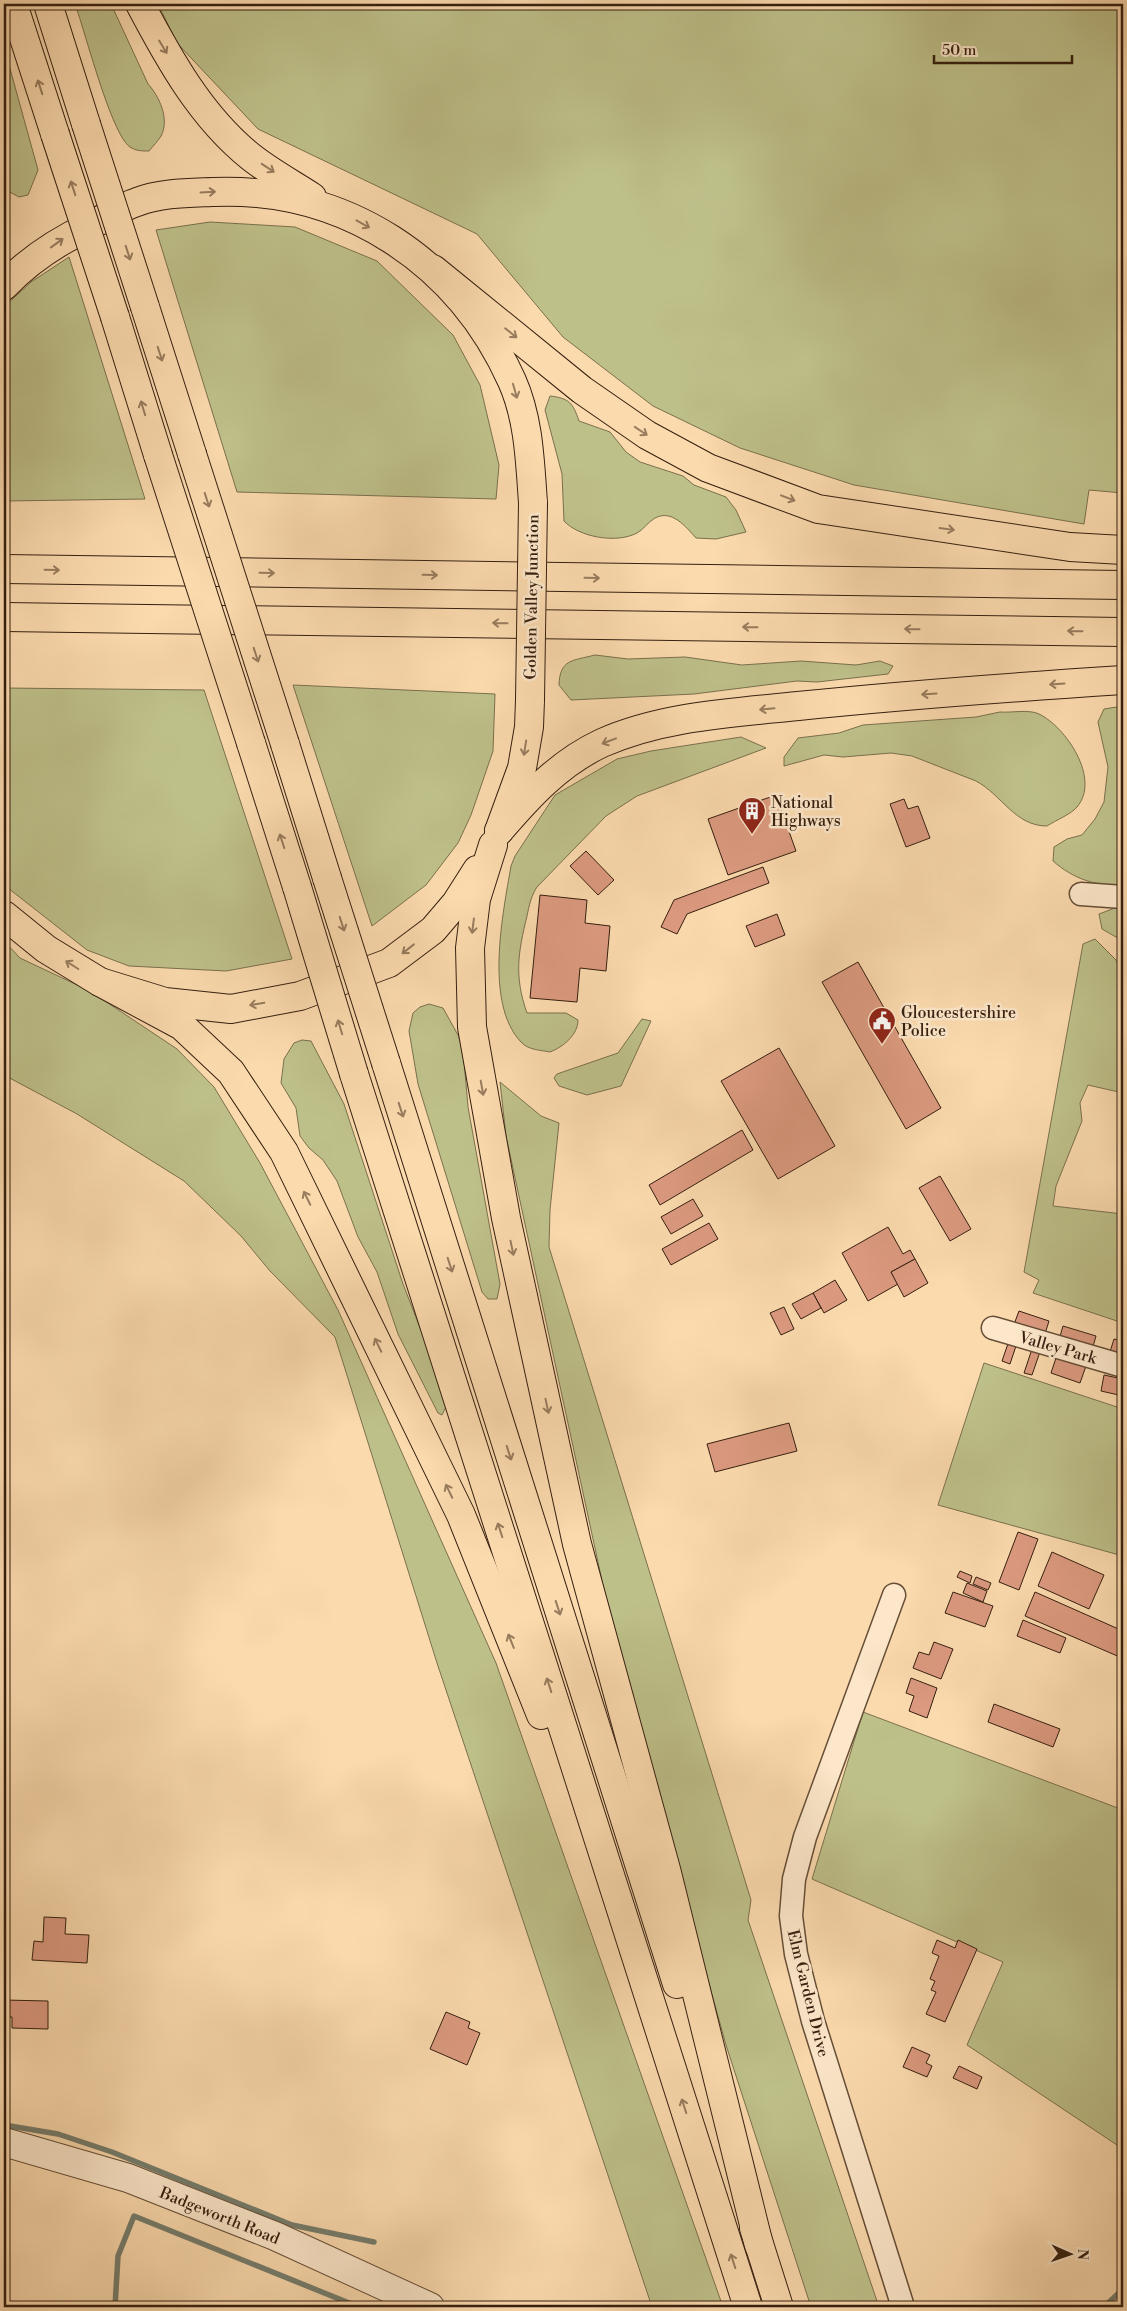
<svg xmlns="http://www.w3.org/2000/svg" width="1127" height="2311" font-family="'Libre Bodoni',serif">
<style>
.green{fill:#bec08a;stroke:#7a704c}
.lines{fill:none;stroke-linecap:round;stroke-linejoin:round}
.stream{stroke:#757d6d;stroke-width:5.5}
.building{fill:#dc9a80;stroke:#351f0f}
.minor-casing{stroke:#664e37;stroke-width:25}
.tertiary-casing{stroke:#664e37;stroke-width:30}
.trunk-casing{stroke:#351f0f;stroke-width:30}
.motorway-casing{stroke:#351f0f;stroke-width:30}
.minor{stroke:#fce7ca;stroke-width:22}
.tertiary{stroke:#fce7ca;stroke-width:28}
.trunk{stroke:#fbdaae;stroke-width:28}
.motorway{stroke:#fbdaae;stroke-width:28}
.trunk-bridge-casing{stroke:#351f0f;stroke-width:30;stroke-linecap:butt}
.trunk-bridge{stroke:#fbdaae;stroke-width:28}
.oneway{stroke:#987c5e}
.labels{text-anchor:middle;stroke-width:5;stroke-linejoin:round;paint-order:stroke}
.street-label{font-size:16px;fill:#351f0f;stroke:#fce7ca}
.poi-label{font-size:16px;fill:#351f0f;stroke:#fce7ca;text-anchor:start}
</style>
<rect width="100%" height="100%" fill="#fbdaae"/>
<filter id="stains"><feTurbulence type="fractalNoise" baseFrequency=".004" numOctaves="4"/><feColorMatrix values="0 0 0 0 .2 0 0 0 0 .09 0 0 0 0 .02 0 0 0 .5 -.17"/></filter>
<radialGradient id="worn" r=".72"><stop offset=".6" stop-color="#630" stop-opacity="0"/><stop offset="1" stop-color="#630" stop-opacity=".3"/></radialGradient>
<g class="green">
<path d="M75 4H111L148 84C159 96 170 119 161 136 158 141 153 146 149 151 142 151 136 151 130 147 111 134 85 31 75 4Z"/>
<path d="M158 4H1123V493L1089 490 1084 524 854 485 740 448 653 406 563 337 477 234 258 129 177 43Z"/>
<path d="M4 47 38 170 28 195 19 197 6 190 4 186Z"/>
<path d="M210 222 295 227 377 261 453 335 480 385 499 465 496 499 237 492 156 230Z"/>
<path d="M69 257 145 499 4 501V307L31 282Z"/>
<path d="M550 396C569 398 573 403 579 421L610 432 626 452 640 462 683 476 694 485 726 497 736 510 746 532 716 539 696 538C686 527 672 509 655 518 648 522 643 530 637 533 616 544 579 537 564 521L562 474 545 410Z"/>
<path d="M595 655 628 659 685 657 742 665 801 661 856 665 880 661 893 666 888 674 817 682 797 681 694 694 571 700 559 685C560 659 572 661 595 655Z"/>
<path d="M293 685 495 694 493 751 471 815 458 843 426 885 372 926Z"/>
<path d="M4 688 204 690 292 959 226 971 129 966 87 950 8 888 4 882Z"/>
<path d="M1123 706V884C1098 888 1072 878 1053 861L1054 847 1067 839 1082 835 1095 819 1104 802 1108 767 1098 722 1104 709Z"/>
<path d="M1000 712C1011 713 1029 709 1039 714 1066 727 1101 779 1077 807 1070 815 1056 820 1047 826 1015 826 1002 795 976 781L912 756 891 753 843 757 824 755 784 766V757L798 738 839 733 863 725 976 717Z"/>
<path d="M741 737 766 748 637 796 606 816 537 887C531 896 529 906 527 916 518 953 514 976 527 1013H566L578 1020C578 1035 563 1047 550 1052 540 1050 528 1050 521 1042 484 1003 503 913 511 866L515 856 555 795 617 759 651 751Z"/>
<path d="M1123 905V939L1116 937 1102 929 1099 914Z"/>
<path d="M1095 939 1116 960 1123 977V1093L1088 1085 1080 1103 1082 1121 1056 1186 1053 1206 1123 1214V1323L1033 1293 1039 1280 1024 1272 1083 944Z"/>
<path d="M4 941 20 958 90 991 177 1049 214 1087 260 1163 338 1310 496 1663 723 2307H652L437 1663 335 1337 270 1271 241 1236 184 1181 77 1114 4 1075Z"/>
<path d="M429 1004 443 1008 458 1035 463 1049 468 1107 500 1284 497 1299H488L482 1292 418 1084 409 1031 413 1013 420 1007Z"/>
<path d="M642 1019 651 1021 621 1086 587 1095 559 1086 554 1078 557 1074 618 1053Z"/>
<path d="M302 1040 311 1041 344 1104 403 1284 445 1392 446 1407 442 1415 438 1413 398 1334 377 1272 358 1237 337 1181 323 1160 309 1148 300 1136 296 1108 281 1083 284 1059 294 1043Z"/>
<path d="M500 1082 541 1116 559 1123 550 1210 549 1247 751 1900 748 1920 879 2307H811L726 2045 620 1664 506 1136Z"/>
<path d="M984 1363 1123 1409V1556L938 1505Z"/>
<path d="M863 1712 1123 1810V2149L967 2045 1003 1962 812 1879Z"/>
</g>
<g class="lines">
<g class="stream">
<path d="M4 2125 58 2134 112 2152 292 2225 374 2242"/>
<path d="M115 2307 118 2256 134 2216 359 2307"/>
<path d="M1104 2307 1123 2289"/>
</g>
</g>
<g class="building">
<path d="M776 795 796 851 728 875 708 819Z"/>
<path d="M904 799 908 809 918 806 930 838 906 847 890 804Z"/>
<path d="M586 851 614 880 598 895 570 866Z"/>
<path d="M763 867 769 883 687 914 677 934 661 927 674 900Z"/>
<path d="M540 895 587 900 585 923 610 926 606 971 580 968 577 1002 530 998Z"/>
<path d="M777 914 785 935 755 947 746 926Z"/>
<path d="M858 962 941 1108 906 1129 822 982Z"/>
<path d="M779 1048 835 1146 778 1179 721 1081Z"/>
<path d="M742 1130 753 1150 660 1205 649 1185Z"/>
<path d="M940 1176 971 1229 950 1241 919 1188Z"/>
<path d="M693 1199 703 1216 671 1234 661 1217Z"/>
<path d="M709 1223 718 1239 671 1265 662 1249Z"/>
<path d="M888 1227 903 1254 910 1250 915 1259 891 1272 898 1284 868 1301 842 1253Z"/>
<path d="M915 1259 928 1283 904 1297 891 1272Z"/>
<path d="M835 1280 847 1300 824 1313 813 1293Z"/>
<path d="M813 1293 821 1308 801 1319 792 1304Z"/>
<path d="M784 1307 794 1329 781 1335 770 1313Z"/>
<path d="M1019 1311 1049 1321 1044 1337 1013 1327Z"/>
<path d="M1063 1326 1096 1336 1092 1350 1059 1340Z"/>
<path d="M1011 1335 1019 1337 1010 1364 1002 1361Z"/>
<path d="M1114 1339 1123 1341V1358L1109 1355Z"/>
<path d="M1034 1343 1042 1346 1032 1375 1024 1373Z"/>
<path d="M1057 1355 1086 1366 1080 1383 1051 1373Z"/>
<path d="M1104 1375 1123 1379V1396L1101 1391Z"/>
<path d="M789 1423 797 1451 715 1472 707 1444Z"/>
<path d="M1018 1532 1038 1539 1019 1590 999 1582Z"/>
<path d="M1052 1552 1104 1575 1089 1609 1038 1586Z"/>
<path d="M960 1571 972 1576 970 1583 957 1577Z"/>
<path d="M976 1577 991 1583 988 1590 973 1584Z"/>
<path d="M967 1583 987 1591 983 1602 963 1593Z"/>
<path d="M953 1592 993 1606 985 1627 945 1613Z"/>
<path d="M1035 1592 1123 1631 1122 1658 1025 1616Z"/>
<path d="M1023 1620 1066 1638 1060 1653 1017 1636Z"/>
<path d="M934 1642 953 1649 941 1679 913 1668 919 1652 929 1655Z"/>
<path d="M911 1678 937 1688 927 1718 909 1711 914 1696 906 1693Z"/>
<path d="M994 1704 1060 1729 1053 1747 988 1722Z"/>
<path d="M44 1917 66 1918 65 1934 89 1935 87 1963 32 1960 34 1941 43 1942Z"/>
<path d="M937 1940 955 1948 958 1940 977 1949 945 2022 926 2014 936 1992 931 1990 935 1981 930 1979 939 1956 932 1953Z"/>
<path d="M4 2000 48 2001V2029L12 2028V2017H4Z"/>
<path d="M446 2012 470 2022 468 2028 480 2033 467 2065 430 2049Z"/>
<path d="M912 2047 930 2055 926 2063 932 2066 927 2077 903 2067Z"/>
<path d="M959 2066 982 2077 977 2089 953 2078Z"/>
</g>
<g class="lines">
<defs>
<g id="minor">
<path d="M1081 894 1123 897"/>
<path d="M993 1328 1123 1366"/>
<path d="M894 1595 805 1837 794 1879 791 1916 796 1954 813 2021 903 2307"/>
</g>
<path id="tertiary" d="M4 2142 128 2178 275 2236 430 2307"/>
<g id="trunk">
<path d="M13 4 55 134"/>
<path d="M48 4 86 124"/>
<path d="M140 4C169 59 201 117 251 157 270 172 292 184 312 197"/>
<path d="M4 286C28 261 58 241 90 226 105 218 121 207 137 202 160 193 187 193 212 192 344 186 458 261 512 381 529 419 530 462 533 503"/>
<path d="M145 307 192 454"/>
<path d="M115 317 158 455"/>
<path d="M251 743 297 887"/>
<path d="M285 744 327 878"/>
<path d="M499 831 522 768 529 727 530 700"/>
<path d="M493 845 476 899 470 948 472 1027 506 1218 577 1544 667 1873 759 2245"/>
<path d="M4 915 46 949 100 982 165 1002 231 1009 300 996 389 963 433 930 456 903 477 870"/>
<path d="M100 982 182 1026 231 1072 284 1152 461 1515 541 1715"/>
<path d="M386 1063 677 1984"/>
<path d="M354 1074 748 2307"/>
<path d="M754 2228 779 2307"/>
</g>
<g id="motorway">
<path d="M433 269 582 390 647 435 708 468 818 509 1070 547 1123 550"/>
<path d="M4 569 1123 585"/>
<path d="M4 617 1123 632"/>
<path d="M499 831C529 796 559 763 602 743 663 716 732 713 798 706 906 695 1015 687 1123 680"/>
</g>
</defs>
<use href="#minor" class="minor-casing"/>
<use href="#tertiary" class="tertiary-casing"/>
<use href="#trunk" class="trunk-casing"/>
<use href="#motorway" class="motorway-casing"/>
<use href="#minor" class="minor"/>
<use href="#tertiary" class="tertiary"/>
<use href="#trunk" class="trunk"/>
<use href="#motorway" class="motorway"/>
<defs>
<g id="trunk-bridge">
<path d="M86 124 145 307"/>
<path d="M55 134 115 317"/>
<path d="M192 454 285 744"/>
<path d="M158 455 251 743"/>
<path d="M530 700 533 503"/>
<path d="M327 878 386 1063"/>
<path d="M297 887 354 1074"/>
</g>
</defs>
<use href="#trunk-bridge" class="trunk-bridge-casing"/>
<use href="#trunk-bridge" class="trunk-bridge"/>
</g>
<defs><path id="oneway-shaft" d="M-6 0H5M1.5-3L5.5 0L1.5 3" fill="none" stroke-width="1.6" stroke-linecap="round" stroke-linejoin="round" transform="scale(1.25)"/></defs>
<g class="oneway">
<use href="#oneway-shaft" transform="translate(163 47) rotate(59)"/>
<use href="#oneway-shaft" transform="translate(40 87) rotate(-108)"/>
<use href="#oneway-shaft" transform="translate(268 168) rotate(33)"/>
<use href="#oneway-shaft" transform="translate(73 188) rotate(-108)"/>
<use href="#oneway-shaft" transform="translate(208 192) rotate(-3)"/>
<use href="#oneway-shaft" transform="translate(363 224) rotate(29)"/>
<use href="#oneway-shaft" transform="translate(57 243) rotate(-36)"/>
<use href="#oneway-shaft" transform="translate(128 253) rotate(72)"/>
<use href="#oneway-shaft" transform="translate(511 333) rotate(39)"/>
<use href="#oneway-shaft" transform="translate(160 354) rotate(72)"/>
<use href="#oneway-shaft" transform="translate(515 391) rotate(74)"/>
<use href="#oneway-shaft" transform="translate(143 408) rotate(-107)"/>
<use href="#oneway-shaft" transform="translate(641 431) rotate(34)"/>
<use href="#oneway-shaft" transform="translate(788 498) rotate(21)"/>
<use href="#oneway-shaft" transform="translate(207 500) rotate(72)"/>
<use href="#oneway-shaft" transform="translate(947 529) rotate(8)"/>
<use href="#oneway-shaft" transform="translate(52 570) rotate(1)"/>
<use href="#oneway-shaft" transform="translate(267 573) rotate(1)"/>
<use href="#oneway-shaft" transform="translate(430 575) rotate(1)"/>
<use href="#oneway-shaft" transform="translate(592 578) rotate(1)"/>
<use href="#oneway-shaft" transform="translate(500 623) rotate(-179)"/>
<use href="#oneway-shaft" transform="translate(750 627) rotate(-179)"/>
<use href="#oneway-shaft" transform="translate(912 629) rotate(-179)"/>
<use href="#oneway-shaft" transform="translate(1075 631) rotate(-179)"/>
<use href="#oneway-shaft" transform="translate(256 655) rotate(72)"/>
<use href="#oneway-shaft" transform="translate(1057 684) rotate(176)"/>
<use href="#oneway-shaft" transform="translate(929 694) rotate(176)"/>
<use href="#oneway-shaft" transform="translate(767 709) rotate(174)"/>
<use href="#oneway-shaft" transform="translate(609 741) rotate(159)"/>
<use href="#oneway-shaft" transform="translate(525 748) rotate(99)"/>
<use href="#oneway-shaft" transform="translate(282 841) rotate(-108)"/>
<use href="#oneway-shaft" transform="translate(342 924) rotate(72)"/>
<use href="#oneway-shaft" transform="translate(473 926) rotate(97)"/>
<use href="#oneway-shaft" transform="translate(408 949) rotate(142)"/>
<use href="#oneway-shaft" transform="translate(72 965) rotate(-148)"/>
<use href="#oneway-shaft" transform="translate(257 1004) rotate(170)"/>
<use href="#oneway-shaft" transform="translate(340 1027) rotate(-107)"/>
<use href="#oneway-shaft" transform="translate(482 1088) rotate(80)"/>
<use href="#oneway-shaft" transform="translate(401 1110) rotate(72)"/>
<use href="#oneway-shaft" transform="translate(307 1198) rotate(-116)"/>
<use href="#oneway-shaft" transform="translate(512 1248) rotate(78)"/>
<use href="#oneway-shaft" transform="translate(450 1265) rotate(72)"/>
<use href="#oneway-shaft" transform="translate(378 1345) rotate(-116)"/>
<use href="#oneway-shaft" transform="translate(547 1406) rotate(78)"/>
<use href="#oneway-shaft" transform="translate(509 1453) rotate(72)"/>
<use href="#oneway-shaft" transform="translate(449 1491) rotate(-116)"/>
<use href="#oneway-shaft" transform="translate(500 1530) rotate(-108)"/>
<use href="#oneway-shaft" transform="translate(558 1608) rotate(72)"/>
<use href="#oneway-shaft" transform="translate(511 1641) rotate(-112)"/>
<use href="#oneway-shaft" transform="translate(549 1685) rotate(-108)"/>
<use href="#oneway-shaft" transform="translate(684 2106) rotate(-108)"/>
<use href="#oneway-shaft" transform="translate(733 2261) rotate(-108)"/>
</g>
<defs>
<symbol id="building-pin" viewBox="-11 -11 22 30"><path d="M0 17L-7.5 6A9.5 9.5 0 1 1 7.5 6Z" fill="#8f2418" stroke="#fce7ca"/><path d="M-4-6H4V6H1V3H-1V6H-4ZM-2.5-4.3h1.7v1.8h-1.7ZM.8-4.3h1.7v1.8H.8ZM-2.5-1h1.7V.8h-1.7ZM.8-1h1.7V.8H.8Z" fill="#fff"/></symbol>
<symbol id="civic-pin" viewBox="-11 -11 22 30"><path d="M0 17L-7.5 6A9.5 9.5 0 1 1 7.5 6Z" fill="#8f2418" stroke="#fce7ca"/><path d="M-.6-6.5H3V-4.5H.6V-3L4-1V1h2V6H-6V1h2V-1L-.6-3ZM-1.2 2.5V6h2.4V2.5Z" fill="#fff"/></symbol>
</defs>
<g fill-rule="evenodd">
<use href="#building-pin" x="736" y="795" width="32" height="43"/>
<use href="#civic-pin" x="866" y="1005" width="32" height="43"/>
</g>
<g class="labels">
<g class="street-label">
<text transform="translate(531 597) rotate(-89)" y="6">Golden Valley Junction</text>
<text transform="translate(1058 1347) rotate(16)" y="6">Valley Park</text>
<text transform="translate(809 1993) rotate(76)" y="6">Elm Garden Drive</text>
<text transform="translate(220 2215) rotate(22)" y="6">Badgeworth Road</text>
</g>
<g class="poi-label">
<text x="771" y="808">National<tspan x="771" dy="18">Highways</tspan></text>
<text x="901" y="1018">Gloucestershire<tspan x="901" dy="18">Police</tspan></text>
</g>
</g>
<rect width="1127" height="2311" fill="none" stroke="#fbdaae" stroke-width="20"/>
<rect x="5" y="5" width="1117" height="2301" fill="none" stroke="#351f0f" stroke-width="2.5"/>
<rect x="10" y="10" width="1107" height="2291" fill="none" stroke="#351f0f"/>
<g transform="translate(1070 2254) rotate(92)" stroke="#fce7ca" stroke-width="4" paint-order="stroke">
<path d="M0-4L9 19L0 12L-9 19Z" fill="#351f0f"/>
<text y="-8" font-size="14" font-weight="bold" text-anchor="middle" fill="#351f0f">N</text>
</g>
<path d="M934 55v8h138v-8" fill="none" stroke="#351f0f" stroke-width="2.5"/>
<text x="942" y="55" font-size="15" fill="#351f0f" stroke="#fce7ca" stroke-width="4" paint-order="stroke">50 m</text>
<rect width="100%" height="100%" filter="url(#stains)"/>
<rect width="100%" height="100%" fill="url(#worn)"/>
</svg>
